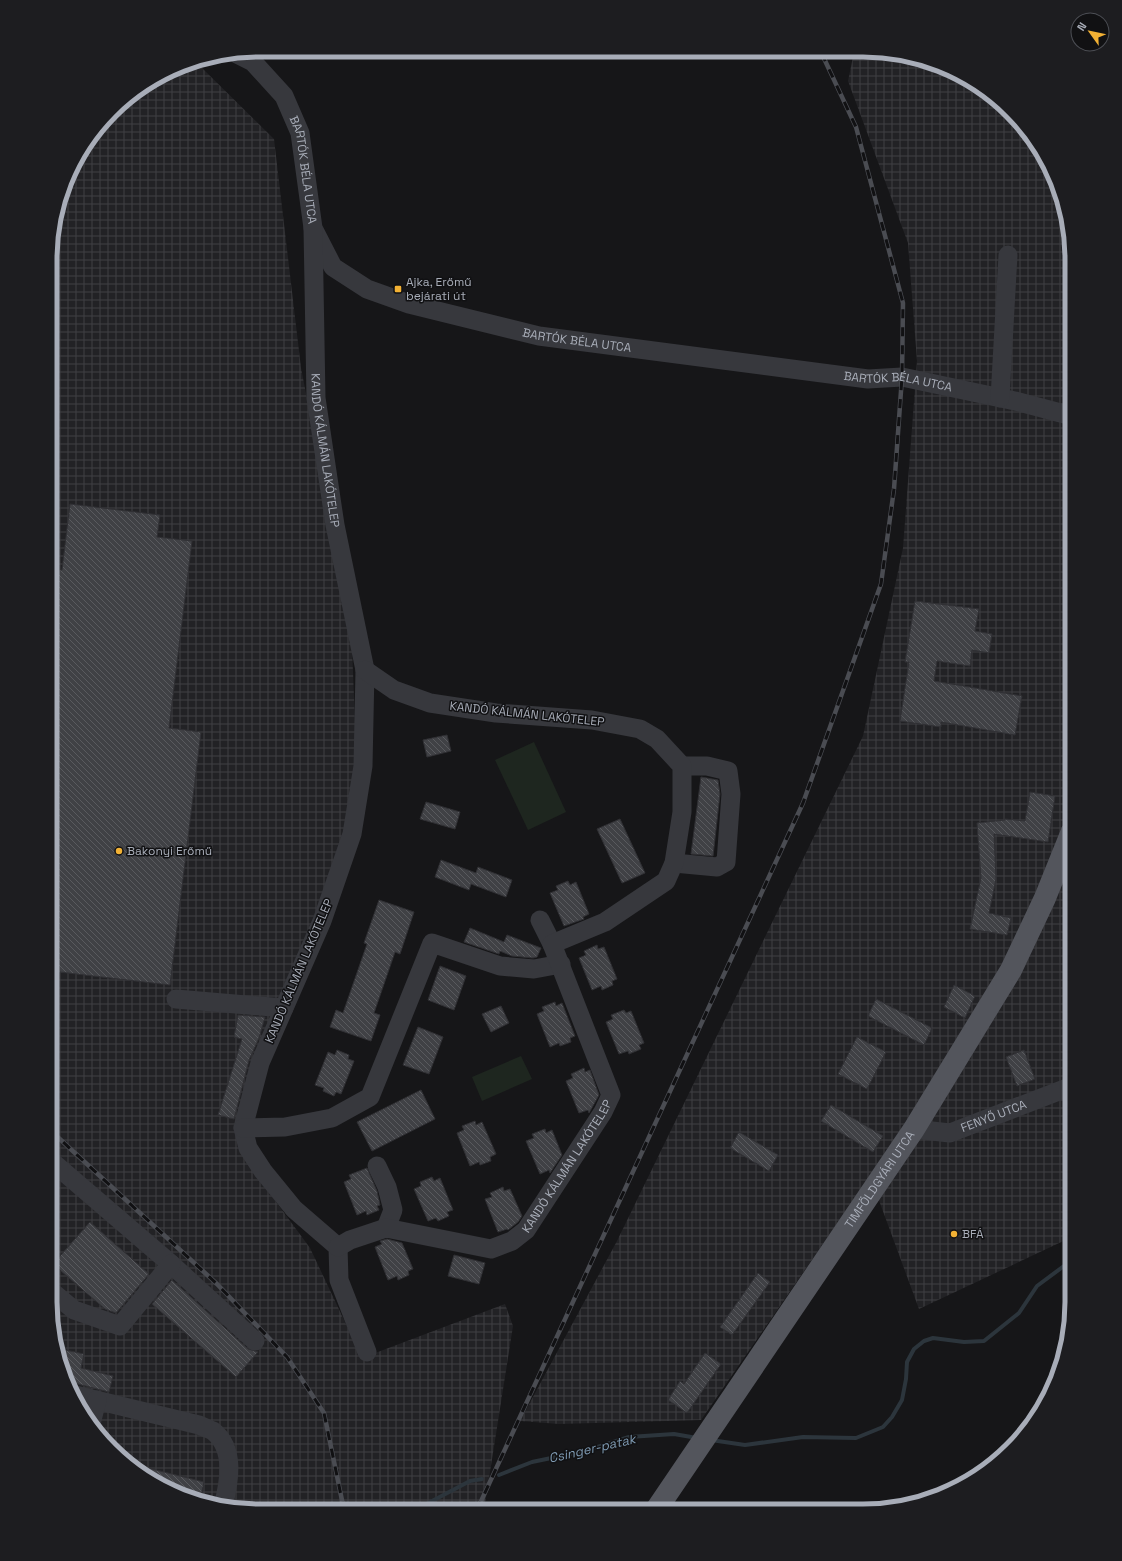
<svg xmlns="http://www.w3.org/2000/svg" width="1122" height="1561" font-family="'Space Grotesk',sans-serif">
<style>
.industrial{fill:url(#industrial-grid)}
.green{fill:#1e261f}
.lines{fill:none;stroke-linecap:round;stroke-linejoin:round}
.stream{stroke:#2c353c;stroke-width:4}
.building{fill:url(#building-back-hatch);stroke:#303034}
.minor{stroke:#37383d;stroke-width:19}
.major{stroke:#53555c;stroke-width:22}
.rail-casing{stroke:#4a4c52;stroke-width:4.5}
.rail{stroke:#111113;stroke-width:3;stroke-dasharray:9;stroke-linecap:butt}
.poi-dot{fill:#f2b134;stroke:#111113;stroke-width:1.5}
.labels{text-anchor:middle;stroke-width:3;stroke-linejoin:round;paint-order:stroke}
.street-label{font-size:12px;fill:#a8adb8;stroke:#111113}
.poi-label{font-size:12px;fill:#a8adb8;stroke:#111113;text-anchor:start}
.water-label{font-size:13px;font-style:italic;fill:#7f9bb3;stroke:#111113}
.rim{fill:none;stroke:#a8adb8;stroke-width:5}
</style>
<defs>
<pattern id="industrial-grid" width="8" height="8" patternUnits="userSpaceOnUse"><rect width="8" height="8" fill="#222225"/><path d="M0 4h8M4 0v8" fill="none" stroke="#3f3f43"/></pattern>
<pattern id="building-back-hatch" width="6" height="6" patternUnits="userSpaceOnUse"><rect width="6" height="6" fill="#404145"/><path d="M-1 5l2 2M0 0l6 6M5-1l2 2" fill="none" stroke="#595a5e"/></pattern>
</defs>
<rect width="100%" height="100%" fill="#161618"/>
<g class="industrial">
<path d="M854 52H891L943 66 990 93 1020 121 1051 167 1065 205 1072 258V1237L919 1309 870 1176 701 1420 559 1424 520 1421 617 1241 863 736 903 548 917 361 908 243 848 81Z"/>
<path d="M185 65 201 67 274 139 301 368 351 622 357 772 330 891 268 1035 246 1161 310 1248 362 1358 505 1304 513 1326 484 1510 232 1509 179 1495 143 1476 102 1440 71 1394 57 1356 50 1303 52 231 78 154 121 102Z"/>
</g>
<g class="green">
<path d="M534 742 566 812 528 830 495 760Z"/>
<path d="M521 1056 532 1079 482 1101 472 1077Z"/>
</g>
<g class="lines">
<g class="stream">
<path d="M711 1440 745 1445 803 1437 856 1438 883 1427 892 1417 902 1400 906 1379 907 1362 914 1349 924 1341 933 1338 964 1342 984 1341 1019 1313 1037 1286 1072 1260"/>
<path d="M499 1475 532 1462 585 1451 629 1437 674 1434 697 1438"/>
<path d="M415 1510 470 1481 482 1479"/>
</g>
</g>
<g class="building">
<path d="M70 504 160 515 157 537 192 541 169 728 201 732 170 985 51 971V569L62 570Z"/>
<path d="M915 601 979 609 975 631 992 634 989 653 972 650 970 666 937 661 934 681 1022 696 1015 735 941 722V727L900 721 909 662H905Z"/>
<path d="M447 735 451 751 427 757 423 740Z"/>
<path d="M701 777 718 780 720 794 713 856 691 854Z"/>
<path d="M1030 792 1055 796 1048 842 994 834 996 879 989 913 1011 918 1007 935 970 929 981 878 977 823 1005 820V819L1025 821Z"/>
<path d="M426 802 460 812 455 829 420 819Z"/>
<path d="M620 819 645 873 622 883 597 829Z"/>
<path d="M441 860 476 873 478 867 512 880 506 897 471 884 469 890 435 877Z"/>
<path d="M568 881 570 885 576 882 589 914 583 917 584 919 564 926 550 893 558 890 556 886Z"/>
<path d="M379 900 414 912 400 954 395 952 374 1013 380 1015 371 1041 330 1027 336 1010 343 1013 367 944 364 943Z"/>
<path d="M470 928 504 942 507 935 541 948 537 957 533 958 512 956 500 951 499 954 464 942Z"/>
<path d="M597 945 598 949 604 947 617 979 612 981 613 985 602 990 601 986 592 990 579 958 586 955 584 951Z"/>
<path d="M440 966 466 976 454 1010 428 1000Z"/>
<path d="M954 985 975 996 965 1018 944 1007Z"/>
<path d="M876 999 932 1028 924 1045 868 1016Z"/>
<path d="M555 1002 556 1006 562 1003 575 1036 570 1038 571 1042 560 1046 559 1043 550 1047 537 1014 544 1011 542 1007Z"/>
<path d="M501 1006 509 1023 491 1032 482 1014Z"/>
<path d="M624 1010 626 1013 631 1011 644 1043 639 1045 641 1049 629 1054 628 1051 619 1054 606 1022 613 1019 611 1015Z"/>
<path d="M238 1015 265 1017 259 1038 249 1060 234 1119 218 1115 242 1039 234 1037Z"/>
<path d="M418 1027 443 1037 429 1074 403 1065Z"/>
<path d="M857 1037 886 1052 867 1089 838 1074Z"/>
<path d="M337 1050 349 1055 348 1059 354 1061 341 1094 336 1092 334 1096 323 1091 324 1088 315 1085 328 1052 335 1055Z"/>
<path d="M1024 1050 1035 1079 1017 1086 1006 1057Z"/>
<path d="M584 1068 585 1072 590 1070 599 1095 589 1113 588 1110 579 1113 566 1081 573 1078 571 1074Z"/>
<path d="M421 1090 435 1119 372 1151 357 1122Z"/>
<path d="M831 1105 883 1136 873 1152 821 1121Z"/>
<path d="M475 1121 476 1125 482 1122 496 1154 490 1157 491 1161 480 1165 479 1162 470 1166 457 1133 464 1130 462 1126Z"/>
<path d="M545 1129 546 1133 552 1130 562 1155 550 1173 549 1170 540 1174 526 1141 534 1138 532 1134Z"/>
<path d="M739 1132 778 1155 769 1171 730 1148Z"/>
<path d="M367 1168 377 1191 380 1205 377 1206 379 1210 367 1215 366 1211 357 1215 344 1182 351 1179 349 1175Z"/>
<path d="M432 1177 434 1181 440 1178 453 1210 447 1212 449 1216 438 1221 436 1218 428 1221 414 1189 421 1186 420 1182Z"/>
<path d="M503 1187 504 1191 510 1189 522 1216 518 1222 508 1230 507 1229 498 1232 485 1199 492 1197 490 1193Z"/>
<path d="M90 1222 149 1274 116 1313 105 1309 53 1264Z"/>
<path d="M387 1239 402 1243 413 1269 408 1271 409 1275 398 1280 397 1276 388 1280 375 1247 382 1244 380 1241Z"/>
<path d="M454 1255 485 1263 479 1284 448 1276Z"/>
<path d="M758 1273 770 1282 732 1335 720 1327Z"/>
<path d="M172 1280 248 1349 258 1352 236 1377 152 1304Z"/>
<path d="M56 1348 84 1354 81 1368 113 1376 109 1392 74 1383 67 1384 57 1356Z"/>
<path d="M705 1353 721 1364 687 1413 668 1400 680 1381 684 1384Z"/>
<path d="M128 1463 204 1482 200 1501 179 1495 143 1476Z"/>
</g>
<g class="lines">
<g class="minor">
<path id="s1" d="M237 54 253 62 284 96 300 133 313 228 333 267 367 289 409 304 539 336 868 379 902 377 1015 401 1072 416"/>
<path id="s2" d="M313 228 316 398 335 525 365 670 363 766 352 834 322 921 260 1063 243 1128 248 1148 263 1171 294 1209 338 1247 339 1280 367 1352"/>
<path d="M1000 398 1008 255"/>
<path d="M674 863 717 867 726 862 731 794 728 771 707 766H682"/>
<path d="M540 920 552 944"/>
<path d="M176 999 284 1008"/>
<path d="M243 1128 285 1127 332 1118 370 1097 432 943 500 966 534 969 561 964"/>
<path id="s3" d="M914 1129 950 1133 1072 1086"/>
<path d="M50 1160 171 1264 255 1341"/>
<path d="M377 1166 387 1187 393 1210 386 1228"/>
<path id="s4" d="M338 1247 350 1240 386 1228 491 1249 512 1241 526 1230 603 1112 611 1095 552 944 605 922 666 881 674 863 682 812V766L657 739 640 729 592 720 496 713 430 703 394 690 365 670"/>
<path d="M50 1290 74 1310 120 1326 171 1264"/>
<path d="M71 1394 199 1425C203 1427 209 1429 213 1431 236 1449 229 1483 223 1507"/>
<path d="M91 1424 97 1400"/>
</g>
<path class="major" id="s5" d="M656 1510 914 1129 1011 970 1045 898 1072 831"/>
<defs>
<g id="rail">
<path d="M50 1130 217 1284 287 1357 324 1413 344 1510"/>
<path d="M477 1510 803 803 881 584 894 489 902 377 903 303 856 127 821 52"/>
</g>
</defs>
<use href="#rail" class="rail-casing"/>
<use href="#rail" class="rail"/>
</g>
<g class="poi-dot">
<rect x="394" y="285" width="8" height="8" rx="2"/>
<circle cx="119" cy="851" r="4"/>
<circle cx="954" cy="1234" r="4"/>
</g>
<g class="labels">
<g class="street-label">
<text dy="4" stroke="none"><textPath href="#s1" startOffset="141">BARTÓK BÉLA UTCA</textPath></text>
<text dy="4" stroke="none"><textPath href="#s1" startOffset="501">BARTÓK BÉLA UTCA</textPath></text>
<text dy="4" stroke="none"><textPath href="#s1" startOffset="825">BARTÓK BÉLA UTCA</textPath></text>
<text dy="4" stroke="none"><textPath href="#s2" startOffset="223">KANDÓ KÁLMÁN LAKÓTELEP</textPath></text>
<text transform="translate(527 714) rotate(6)" y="4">KANDÓ KÁLMÁN LAKÓTELEP</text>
<text transform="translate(299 971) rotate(-67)" y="4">KANDÓ KÁLMÁN LAKÓTELEP</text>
<text dy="4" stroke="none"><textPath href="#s3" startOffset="83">FENYŐ UTCA</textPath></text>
<text dy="4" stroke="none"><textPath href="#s4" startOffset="275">KANDÓ KÁLMÁN LAKÓTELEP</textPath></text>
<text dy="4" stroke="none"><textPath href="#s5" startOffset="399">TIMFÖLDGYÁRI UTCA</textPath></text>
</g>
<g class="poi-label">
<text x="406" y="286">Ajka, Erőmű<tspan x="406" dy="14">bejárati út</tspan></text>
<text x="127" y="855">Bakonyi Erőmű</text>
<text x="962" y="1238">BFÁ</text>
</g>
<g class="water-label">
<text transform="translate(592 1448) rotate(-13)" y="5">Csinger-patak</text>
</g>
</g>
<path d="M0 0H1122V1561H0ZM259 57H863A202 202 0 0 1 1065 259V1302A202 202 0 0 1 863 1504H259A202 202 0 0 1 57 1302V259A202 202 0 0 1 259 57Z" fill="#1d1d20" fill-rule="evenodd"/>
<path class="rim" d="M259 57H863A202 202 0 0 1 1065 259V1302A202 202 0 0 1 863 1504H259A202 202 0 0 1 57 1302V259A202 202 0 0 1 259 57Z"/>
<g transform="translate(1090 32) rotate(303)"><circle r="19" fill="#111113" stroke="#4d4f55"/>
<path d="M0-3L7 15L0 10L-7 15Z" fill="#f2b134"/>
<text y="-6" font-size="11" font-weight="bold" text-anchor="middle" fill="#a8adb8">N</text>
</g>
</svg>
